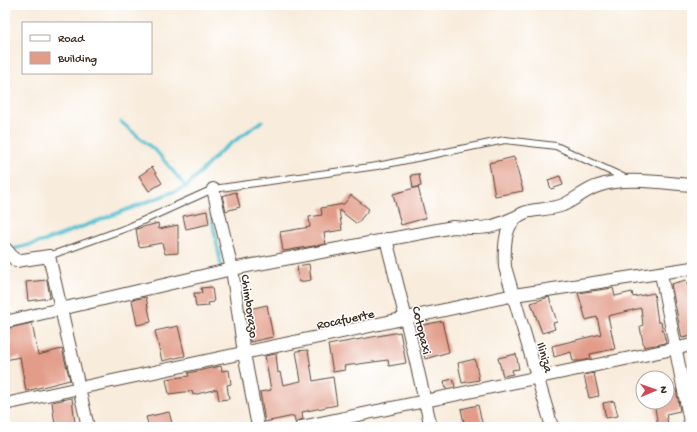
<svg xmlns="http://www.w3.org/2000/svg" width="697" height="432" font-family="'Gochi Hand',sans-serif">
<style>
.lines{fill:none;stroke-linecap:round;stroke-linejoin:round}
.stream{stroke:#56c0d1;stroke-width:3.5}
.building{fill:#e29c89}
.service-casing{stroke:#57473a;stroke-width:8}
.minor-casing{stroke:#57473a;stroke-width:14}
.service{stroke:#fff;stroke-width:6}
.minor{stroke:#fff;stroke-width:12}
.labels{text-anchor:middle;stroke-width:3;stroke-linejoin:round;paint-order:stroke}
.street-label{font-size:13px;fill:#3b2a1e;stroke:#fff}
</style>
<rect width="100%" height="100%" fill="#fff"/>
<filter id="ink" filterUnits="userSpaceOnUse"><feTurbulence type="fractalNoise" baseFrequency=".025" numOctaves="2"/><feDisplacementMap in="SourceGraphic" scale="8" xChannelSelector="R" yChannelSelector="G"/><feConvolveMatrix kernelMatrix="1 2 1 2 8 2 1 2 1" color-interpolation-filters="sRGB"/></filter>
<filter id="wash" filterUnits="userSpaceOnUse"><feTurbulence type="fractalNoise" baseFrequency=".012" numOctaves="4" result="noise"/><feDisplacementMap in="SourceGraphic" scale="16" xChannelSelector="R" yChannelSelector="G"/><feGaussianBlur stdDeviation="0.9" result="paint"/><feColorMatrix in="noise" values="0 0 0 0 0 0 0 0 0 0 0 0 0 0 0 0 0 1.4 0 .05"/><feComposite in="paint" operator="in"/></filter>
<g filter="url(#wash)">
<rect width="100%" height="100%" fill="#f8ecdc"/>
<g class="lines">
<g class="stream">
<path d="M121 122 158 153 186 187"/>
<path d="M209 196V204L222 270"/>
<path d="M9 250 45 241 186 187 221 151 262 121"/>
</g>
</g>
<g id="blocks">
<g class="building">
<path d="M514 157 523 191 495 196 489 163Z"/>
<path d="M152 167 162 183 149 191 139 176Z"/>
<path d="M419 174 421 186 413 188 411 175Z"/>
<path d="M560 176 563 185 551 189 548 180Z"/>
<path d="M418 187 426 218 401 225 393 194Z"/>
<path d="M236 192 240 207 226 211 222 196Z"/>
<path d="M351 195 369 209 357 224 339 210 342 230 324 233 326 244 283 251 280 232 310 227 309 217 322 215 321 208 344 204Z"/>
<path d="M207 211 209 224 186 229 183 216Z"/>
<path d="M158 223 159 229 178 225V253L165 254 162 243 139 247 136 229Z"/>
<path d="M309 264 311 280 299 282 297 266Z"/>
<path d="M47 280 50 298 28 301 26 282Z"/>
<path d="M686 280 692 305V336L682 338 671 284Z"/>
<path d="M212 287 214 302 208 303 209 306 196 307 194 293H202L201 288Z"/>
<path d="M613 288 615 296 632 292 633 297 654 293 658 322H661L666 343 644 347 640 327 643 325 641 308 608 316 615 349 590 354 591 359 581 361H573L571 352 554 357 552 346 601 334 597 317 586 320 578 293Z"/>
<path d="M146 297 151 322 137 325 132 300Z"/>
<path d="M549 297 557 322 553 323 555 329 542 333 531 303Z"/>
<path d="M267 305 273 337 250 342 245 310Z"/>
<path d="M442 321 449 352 425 359 418 326Z"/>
<path d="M32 323 38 355 62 349 70 380 26 391 20 357 5 360V329Z"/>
<path d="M178 326 185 356 162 361 155 331Z"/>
<path d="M400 332 406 363 389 366 388 360 344 366 345 370 333 372 328 345Z"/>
<path d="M308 350 313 381 333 377 337 405 302 412 303 419 295 422 294 416 265 422 260 392 271 390 265 356 276 354 278 373 280 372 283 385 301 381 296 351Z"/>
<path d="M516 354 519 369 512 370 513 374 503 376 498 358Z"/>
<path d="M475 359 479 380 462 383 458 363Z"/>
<path d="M221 366 222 371 229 370 231 384 227 385 229 399 219 400 217 389 193 395 192 391 169 394 166 379 189 376 188 373Z"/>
<path d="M594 373 599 396 589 398 584 375Z"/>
<path d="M453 379 455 387 446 389 444 381Z"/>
<path d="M676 389 680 411 666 414 668 424 658 426 654 402H667V391Z"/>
<path d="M72 398 75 423 55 426 52 402Z"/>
<path d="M614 401 618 416 606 418 603 403Z"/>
<path d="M478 405 483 427H465L461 409Z"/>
<path d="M169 412 173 427H149L146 417Z"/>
</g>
</g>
</g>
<g filter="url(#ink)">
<use href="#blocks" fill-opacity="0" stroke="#57473a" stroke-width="1"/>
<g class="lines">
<defs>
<path id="service" d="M49 256 129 227 213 189 377 166 505 140 556 146 625 178"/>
<g id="minor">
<path d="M213 189 232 269 244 353 258 427"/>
<path d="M386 239 406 319 431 427"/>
<path d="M5 248 16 261 49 256 88 427"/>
<path d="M661 274 691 427"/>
<path d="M5 322 232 269 453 227C486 230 494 228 524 213"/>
<path d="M5 404 514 295 692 268"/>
<path d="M301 427 692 345"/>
<path d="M552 427 505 267C504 246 503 217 530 211 541 209 552 209 563 205 575 200 585 190 598 186 624 176 664 183 692 185"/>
</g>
</defs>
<use href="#service" class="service-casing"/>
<use href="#minor" class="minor-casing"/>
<use href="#service" class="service"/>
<use href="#minor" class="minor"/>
</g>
</g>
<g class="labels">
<g class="street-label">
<text transform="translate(251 306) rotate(82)" y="5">Chimborazo</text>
<text transform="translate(345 318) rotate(-12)" y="5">Rocafuerte</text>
<text transform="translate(423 330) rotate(77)" y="5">Cotopaxi</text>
<text transform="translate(546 357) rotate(74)" y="5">Iliniza</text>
</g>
</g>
<rect width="697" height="432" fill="none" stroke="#fff" stroke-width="20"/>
<rect x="22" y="22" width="130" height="52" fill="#ffffff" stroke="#b1aaa5"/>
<rect x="30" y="35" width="20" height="6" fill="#ffffff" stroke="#b1aaa5"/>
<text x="58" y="42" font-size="12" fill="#3b2a1e">Road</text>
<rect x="30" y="52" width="20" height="12" fill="#e29c89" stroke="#b1aaa5"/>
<text x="58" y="62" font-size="12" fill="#3b2a1e">Building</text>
<g transform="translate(655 390) rotate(88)"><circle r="19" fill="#ffffff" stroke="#b1aaa5"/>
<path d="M0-3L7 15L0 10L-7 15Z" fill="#d1495b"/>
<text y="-6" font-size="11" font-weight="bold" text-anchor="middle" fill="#3b2a1e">N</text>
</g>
</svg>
